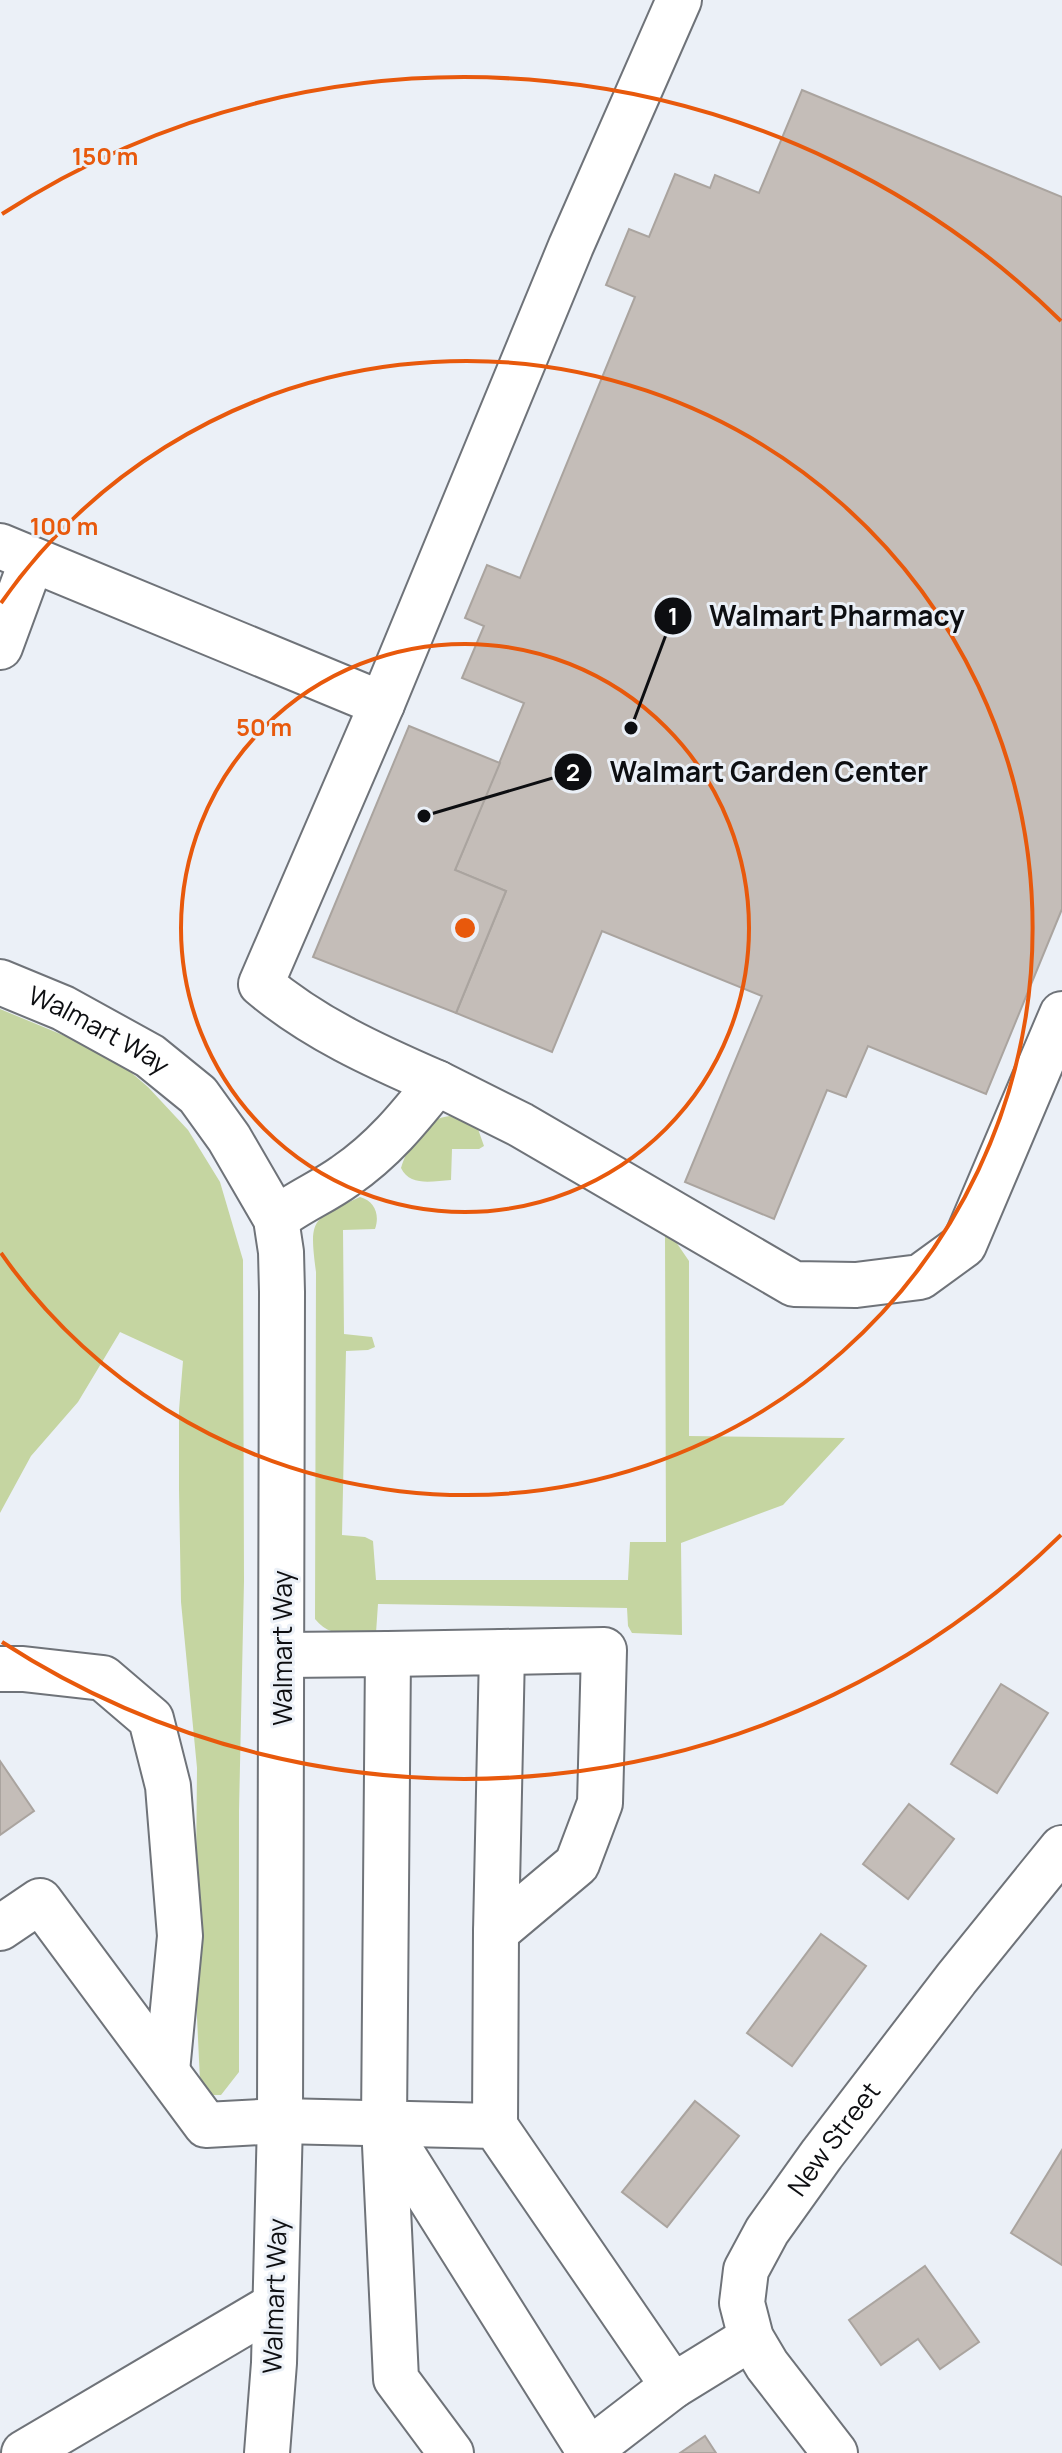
<svg xmlns="http://www.w3.org/2000/svg" width="1062" height="2453" font-family="Manrope,sans-serif">
<style>
.green{fill:#c5d5a1}
.building{fill:#c4bdb8;stroke:#aaa49f;stroke-width:2}
.lines{fill:none;stroke-linecap:round;stroke-linejoin:round}
.minor-casing{stroke:#6f7379;stroke-width:48}
.minor{stroke:#fff;stroke-width:44}
.ring{fill:none;stroke:#e8590c;stroke-width:4}
.labels{text-anchor:middle;stroke-width:6;stroke-linejoin:round;paint-order:stroke}
.street-label{font-size:26px;fill:#0d0e11;stroke:#ebf0f7}
.centre{fill:#e8590c;stroke:#ebf0f7;stroke-width:4}
.ring-label{font-size:24px;text-anchor:middle;font-weight:bold;fill:#e8590c;stroke:#ebf0f7;stroke-width:6;stroke-linejoin:round;paint-order:stroke}
.leader{fill:none;stroke:#0d0e11;stroke-width:3}
.callout-dot{fill:#0d0e11;stroke:#ebf0f7;stroke-width:3}
.mark-label{font-size:24px;text-anchor:middle;font-weight:bold;fill:#fff}
.callout-label{font-size:28px;text-anchor:middle;font-weight:bold;fill:#0d0e11;stroke:#ebf0f7;stroke-width:6;stroke-linejoin:round;paint-order:stroke}
</style>
<rect width="100%" height="100%" fill="#ebf0f7"/>
<g class="green">
<path d="M0 1009 70 1038 120 1063 148 1087 188 1130 220 1182 243 1260 244 1581 239 1811V2072L221 2095H211L200 2081 195 1975 197 1768 181 1602 179 1490V1410L183 1361 120 1332 78 1402 31 1456 0 1513Z"/>
<path d="M450 1116 478 1129 484 1146 479 1149H452L451 1180C433 1181 410 1187 401 1168 408 1145 425 1118 450 1116Z"/>
<path d="M360 1197C375 1201 380 1215 375 1229L343 1230 344 1334 372 1337 375 1347 368 1350 346 1351 342 1535 365 1537 373 1541 376 1580H628L630 1542H666L665 1235 676 1242 689 1261V1436L845 1438 783 1505 681 1543 682 1635 632 1633 628 1626 627 1608 378 1604 376 1633C353 1634 331 1639 315 1619L316 1272C309 1218 311 1220 360 1197Z"/>
</g>
<g class="building">
<path d="M802 90 1062 197V909L986 1094 868 1046 846 1097 827 1090 774 1219 685 1182 762 996 602 931 552 1052 456 1013 506 891 455 870 524 703 462 678 484 626 465 618 487 565 520 578 635 297 606 285 629 229 649 237 675 174 710 188 715 175 759 193Z"/>
<path d="M409 726 500 763 455 870 506 891 456 1013 313 957Z"/>
<path d="M1001 1684 1048 1713 997 1793 951 1764Z"/>
<path d="M0 1761 34 1811 0 1835Z"/>
<path d="M909 1804 954 1839 908 1899 863 1864Z"/>
<path d="M821 1934 866 1966 792 2066 747 2033Z"/>
<path d="M695 2101 739 2136 667 2227 622 2192Z"/>
<path d="M1062 2150V2265L1011 2233Z"/>
<path d="M925 2266 979 2342 940 2369 918 2339 881 2365 849 2320Z"/>
<path d="M705 2436 716 2453H680Z"/>
</g>
<g class="lines">
<defs>
<g id="minor">
<path d="M0 546 382 704"/>
<path d="M0 647 32 560"/>
<path id="s1" d="M0 982 63 1008 150 1056 198 1095 229 1138 276 1219 281 1252 282 1292 280 2121 274 2363 267 2453"/>
<path d="M437 1083 521 1125 794 1284 856 1285 920 1277 964 1245 1062 1014"/>
<path d="M276 1219C298 1202 323 1192 345 1176 383 1150 408 1119 437 1083 375 1056 313 1028 261 984L382 704 571 246 679 0"/>
<path d="M388 1654 502 1652 496 1932 495 2126"/>
<path d="M283 1655 388 1654 384 2124 396 2379 451 2453"/>
<path d="M0 1669H23L103 1678 151 1719 168 1786 180 1936 167 2071"/>
<path d="M0 1928 40 1901 206 2125 280 2121 495 2126 673 2386 751 2338"/>
<path d="M496 1932 577 1864 600 1803 604 1650 502 1652"/>
<path d="M386 2128 589 2451"/>
<path d="M24 2453 275 2305"/>
<path d="M586 2453 673 2386"/>
<path id="s2" d="M835 2453 767 2365 751 2338 742 2303 746 2270 767 2231 822 2154 956 1979 1062 1848"/>
</g>
</defs>
<use href="#minor" class="minor-casing"/>
<use href="#minor" class="minor"/>
</g>
<g class="ring">
<circle cx="465" cy="928" r="284"/>
<path d="M1 603A567 567 0 1 1 1 1253"/>
<path d="M1061 1535A851 851 0 0 1 2 1642M2 214A851 851 0 0 1 1061 321"/>
</g>
<g class="labels">
<g class="street-label">
<text dy="9" stroke="none"><textPath href="#s1" startOffset="110">Walmart Way</textPath></text>
<text transform="translate(283 1648) rotate(-90)" y="9">Walmart Way</text>
<text dy="9" stroke="none"><textPath href="#s2" startOffset="370">New Street</textPath></text>
<text transform="translate(275 2296) rotate(-88)" y="9">Walmart Way</text>
</g>
</g>
<circle cx="465" cy="928" r="12" class="centre"/>
<g class="ring-label">
<text x="105" y="165">150 m</text>
<text x="64" y="535">100 m</text>
<text x="264" y="736">50 m</text>
</g>
<path class="leader" d="M631 728L673 616M424 816L573 772"/>
<g class="callout-dot">
<circle cx="631" cy="728" r="8"/>
<circle cx="424" cy="816" r="8"/>
<circle cx="673" cy="616" r="20"/>
<circle cx="573" cy="772" r="20"/>
</g>
<g class="mark-label">
<text x="673" y="625">1</text>
<text x="573" y="781">2</text>
</g>
<g class="callout-label">
<text x="837" y="626">Walmart Pharmacy</text>
<text x="769" y="782">Walmart Garden Center</text>
</g>
</svg>
